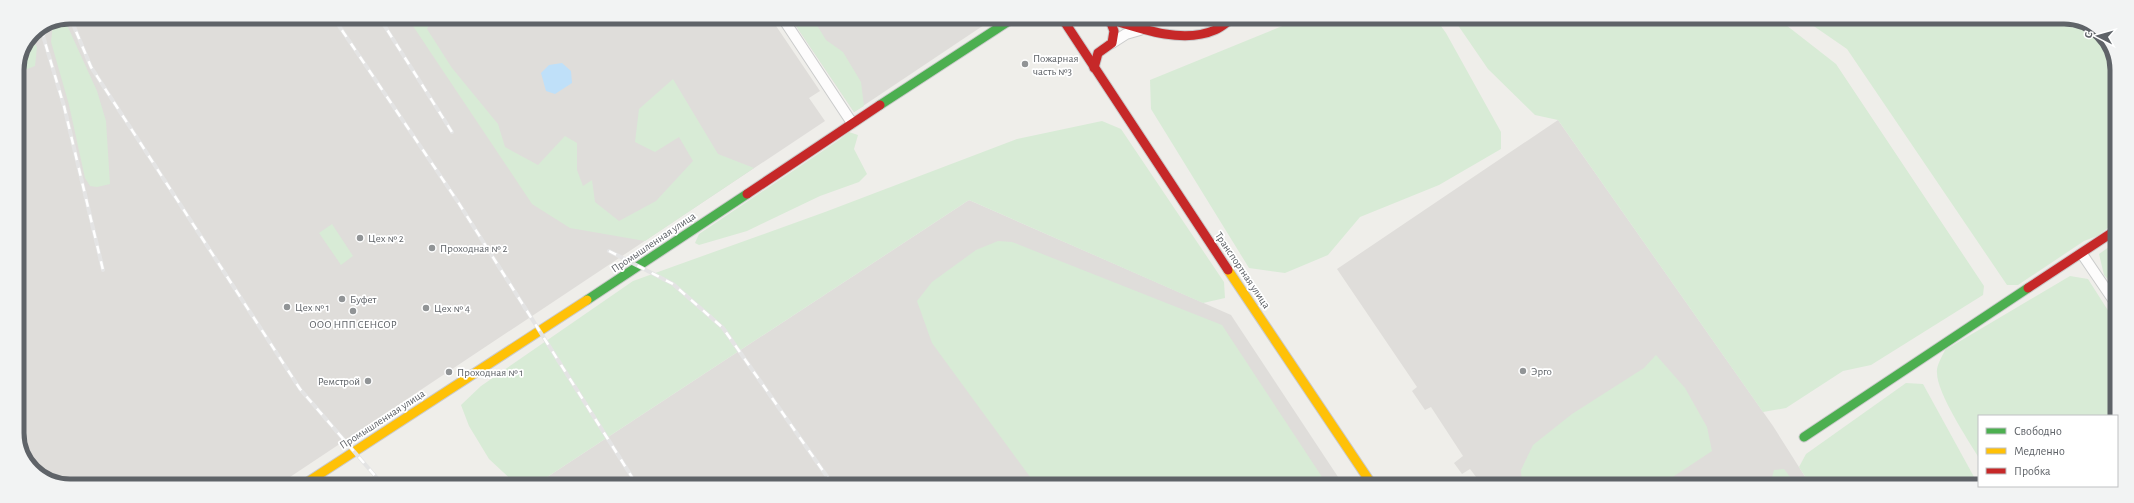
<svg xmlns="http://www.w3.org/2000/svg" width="2134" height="503" font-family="'Alegreya Sans',sans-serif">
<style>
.industrial{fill:#dfddda}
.green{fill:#d8ebd6}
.water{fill:#bfe0f9}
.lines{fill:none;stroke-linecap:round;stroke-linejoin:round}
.street-casing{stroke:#cbcccc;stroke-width:12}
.fast-casing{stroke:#cacacb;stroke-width:11}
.slow-casing{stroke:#cacacb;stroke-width:11}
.jam-casing{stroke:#cacacb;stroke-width:11}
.street{stroke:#fdfcfc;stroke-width:10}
.fast{stroke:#4caf50;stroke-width:9}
.slow{stroke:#ffc107;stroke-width:9}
.jam{stroke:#c62828;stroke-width:9}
.rail-casing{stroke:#e4e4e4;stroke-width:4}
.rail{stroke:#fff;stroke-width:2.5;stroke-dasharray:8;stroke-linecap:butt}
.poi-dot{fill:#919496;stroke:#fff;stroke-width:1.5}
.labels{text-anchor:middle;stroke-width:3.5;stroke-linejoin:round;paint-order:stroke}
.poi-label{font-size:11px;fill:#5f6368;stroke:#fff;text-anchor:start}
.street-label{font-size:11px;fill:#5f6368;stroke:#fff}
.rim{fill:none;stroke:#5f6368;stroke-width:5}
</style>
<rect width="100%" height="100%" fill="#efeeea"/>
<g class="industrial">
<path d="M70 17H770L820 91 809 98 825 121 278 485H59L30 468 17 440V69L33 32Z"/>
<path d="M790 17H996L854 112Z"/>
<path d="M1558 120 1773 426 1811 486H1483L1470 469 1462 474 1454 463 1463 456 1431 407 1425 410 1412 391 1417 387 1337 269Z"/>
<path d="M969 200 1231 315 1344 486 535 485Z"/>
</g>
<g class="green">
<path d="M412 17H433L427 29 452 68 498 124 505 147 538 165 565 136 577 143V170L583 186 592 180 595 202 619 221 656 201 693 161 679 137 655 152 635 142 639 109 673 79 718 154 754 168 645 241 570 228 532 204 413 26Z"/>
<path d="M790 17H812L826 40 843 52 861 82 864 106 854 112Z"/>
<path d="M1302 18H1435L1446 33 1501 132V149L1439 185 1360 217 1328 255 1285 273 1249 268 1151 109 1150 80Z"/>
<path d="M1453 18H1777L1836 64 1984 286 1983 295 1871 365 1843 371 1786 408 1763 412 1558 120 1535 115 1488 69Z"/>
<path d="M1802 18H2075L2104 35 2117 66 2116 222 2097 236 2084 241 2018 285H2007L1847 49Z"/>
<path d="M53 24 67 25 97 91 106 121 110 184 97 187 90 186 85 178 69 105 51 42Z"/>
<path d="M30 37 37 47 35 66 17 73Z"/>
<path d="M1102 121 1121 129 1224 282 1225 298 1203 303 969 200 535 485H517L489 459 469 426 461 405 481 386 633 281 825 212 1017 139Z"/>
<path d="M849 132 858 135 854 149 867 174 859 182 820 196 747 231 699 245 695 243 699 234 839 140Z"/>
<path d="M332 224 353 256 341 265 319 233Z"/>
<path d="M998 241 1012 242 1222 325 1328 486 1036 485 932 343 917 301 932 282 976 250Z"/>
<path d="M2116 242V288L2104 275 2099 254Z"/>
<path d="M2070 276 2088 279 2116 323V416H1979V458C1968 440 1937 393 1937 373 1936 366 1942 357 1945 350Z"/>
<path d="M1656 355 1685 388 1707 427 1712 451 1659 486H1522L1521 470 1533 445 1572 414 1644 368Z"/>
<path d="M1906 383 1923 384 1979 486H1811L1799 467 1806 454Z"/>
<path d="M1784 469 1797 486H1775L1771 481 1774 470Z"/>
</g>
<path class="water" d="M562 63 571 71 572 83 555 94 546 91 541 73 549 65Z"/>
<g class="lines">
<defs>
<g id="street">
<path d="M782 17 852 123"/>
<path d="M1112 43 1126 34 1140 30"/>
<path d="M2082 254 2116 304"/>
</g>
<g id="fast">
<path d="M880 105 1015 17"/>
<path d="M587 300 747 194"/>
<path d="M1804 437 2028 288"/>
</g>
<g id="slow">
<path d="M1228 270 1373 486"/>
<path d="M303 485 587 300"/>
</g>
<g id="jam">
<path d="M1062 18 1228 270"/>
<path d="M1110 19C1141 29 1183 44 1215 30 1222 27 1227 22 1233 18"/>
<path d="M1094 68 1098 53 1112 43 1114 31 1109 18"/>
<path d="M747 194 880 105"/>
<path d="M2028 288 2116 230"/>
</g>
</defs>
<use href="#street" class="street-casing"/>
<use href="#fast" class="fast-casing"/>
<use href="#slow" class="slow-casing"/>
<use href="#jam" class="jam-casing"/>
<use href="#street" class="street"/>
<use href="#fast" class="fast"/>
<use href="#slow" class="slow"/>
<use href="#jam" class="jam"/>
<defs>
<g id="rail">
<path d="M70 17 91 67 300 389 383 485"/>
<path d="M333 17 458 202 637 485"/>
<path d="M379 17 452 132"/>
<path d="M41 29 64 106 103 270"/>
<path d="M609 251 673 284 723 328 833 485"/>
</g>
</defs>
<use href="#rail" class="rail-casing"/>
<use href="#rail" class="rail"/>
</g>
<g class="poi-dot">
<circle cx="1025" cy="64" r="4"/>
<circle cx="360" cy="238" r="4"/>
<circle cx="432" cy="248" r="4"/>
<circle cx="342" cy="299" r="4"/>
<circle cx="287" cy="307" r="4"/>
<circle cx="426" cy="308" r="4"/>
<circle cx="353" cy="311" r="4"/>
<circle cx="1523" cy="371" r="4"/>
<circle cx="449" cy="372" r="4"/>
<circle cx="368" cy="381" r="4"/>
</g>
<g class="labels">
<g class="poi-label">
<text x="1033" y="62">Пожарная<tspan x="1033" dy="13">часть №3</tspan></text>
<text x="368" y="242">Цех № 2</text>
<text x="440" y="252">Проходная № 2</text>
<text x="350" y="303">Буфет</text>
<text x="295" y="311">Цех № 1</text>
<text x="434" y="312">Цех № 4</text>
<text x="353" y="328" text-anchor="middle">ООО НПП СЕНСОР</text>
<text x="1531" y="375">Эрго</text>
<text x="457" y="376">Проходная № 1</text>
<text x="360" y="385" text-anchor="end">Ремстрой</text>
</g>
<g class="street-label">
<text transform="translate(653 242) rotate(-34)" y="4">Промышленная улица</text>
<text transform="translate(1243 270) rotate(56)" y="4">Транспортная улица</text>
<text transform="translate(382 419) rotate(-33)" y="4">Промышленная улица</text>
</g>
</g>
<path d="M0 0H2134V503H0ZM70 24H2064A46 46 0 0 1 2110 70V433A46 46 0 0 1 2064 479H70A46 46 0 0 1 24 433V70A46 46 0 0 1 70 24Z" fill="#f2f3f3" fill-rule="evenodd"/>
<path class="rim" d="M70 24H2064A46 46 0 0 1 2110 70V433A46 46 0 0 1 2064 479H70A46 46 0 0 1 24 433V70A46 46 0 0 1 70 24Z"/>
<rect x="1978" y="415" width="140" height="72" fill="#ffffff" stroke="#bfc1c3"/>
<rect x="1986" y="428" width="20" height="6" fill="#4caf50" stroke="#bfc1c3"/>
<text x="2014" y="435" font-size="12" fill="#5f6368">Свободно</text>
<rect x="1986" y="448" width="20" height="6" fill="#ffc107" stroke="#bfc1c3"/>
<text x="2014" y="455" font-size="12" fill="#5f6368">Медленно</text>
<rect x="1986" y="468" width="20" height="6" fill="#c62828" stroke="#bfc1c3"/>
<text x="2014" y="475" font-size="12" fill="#5f6368">Пробка</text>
<g transform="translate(2098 36) rotate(276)" stroke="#ffffff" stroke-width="3" paint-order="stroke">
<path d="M0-3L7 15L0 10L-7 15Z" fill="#5f6368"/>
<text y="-6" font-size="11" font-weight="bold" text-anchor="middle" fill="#5f6368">С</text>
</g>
</svg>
